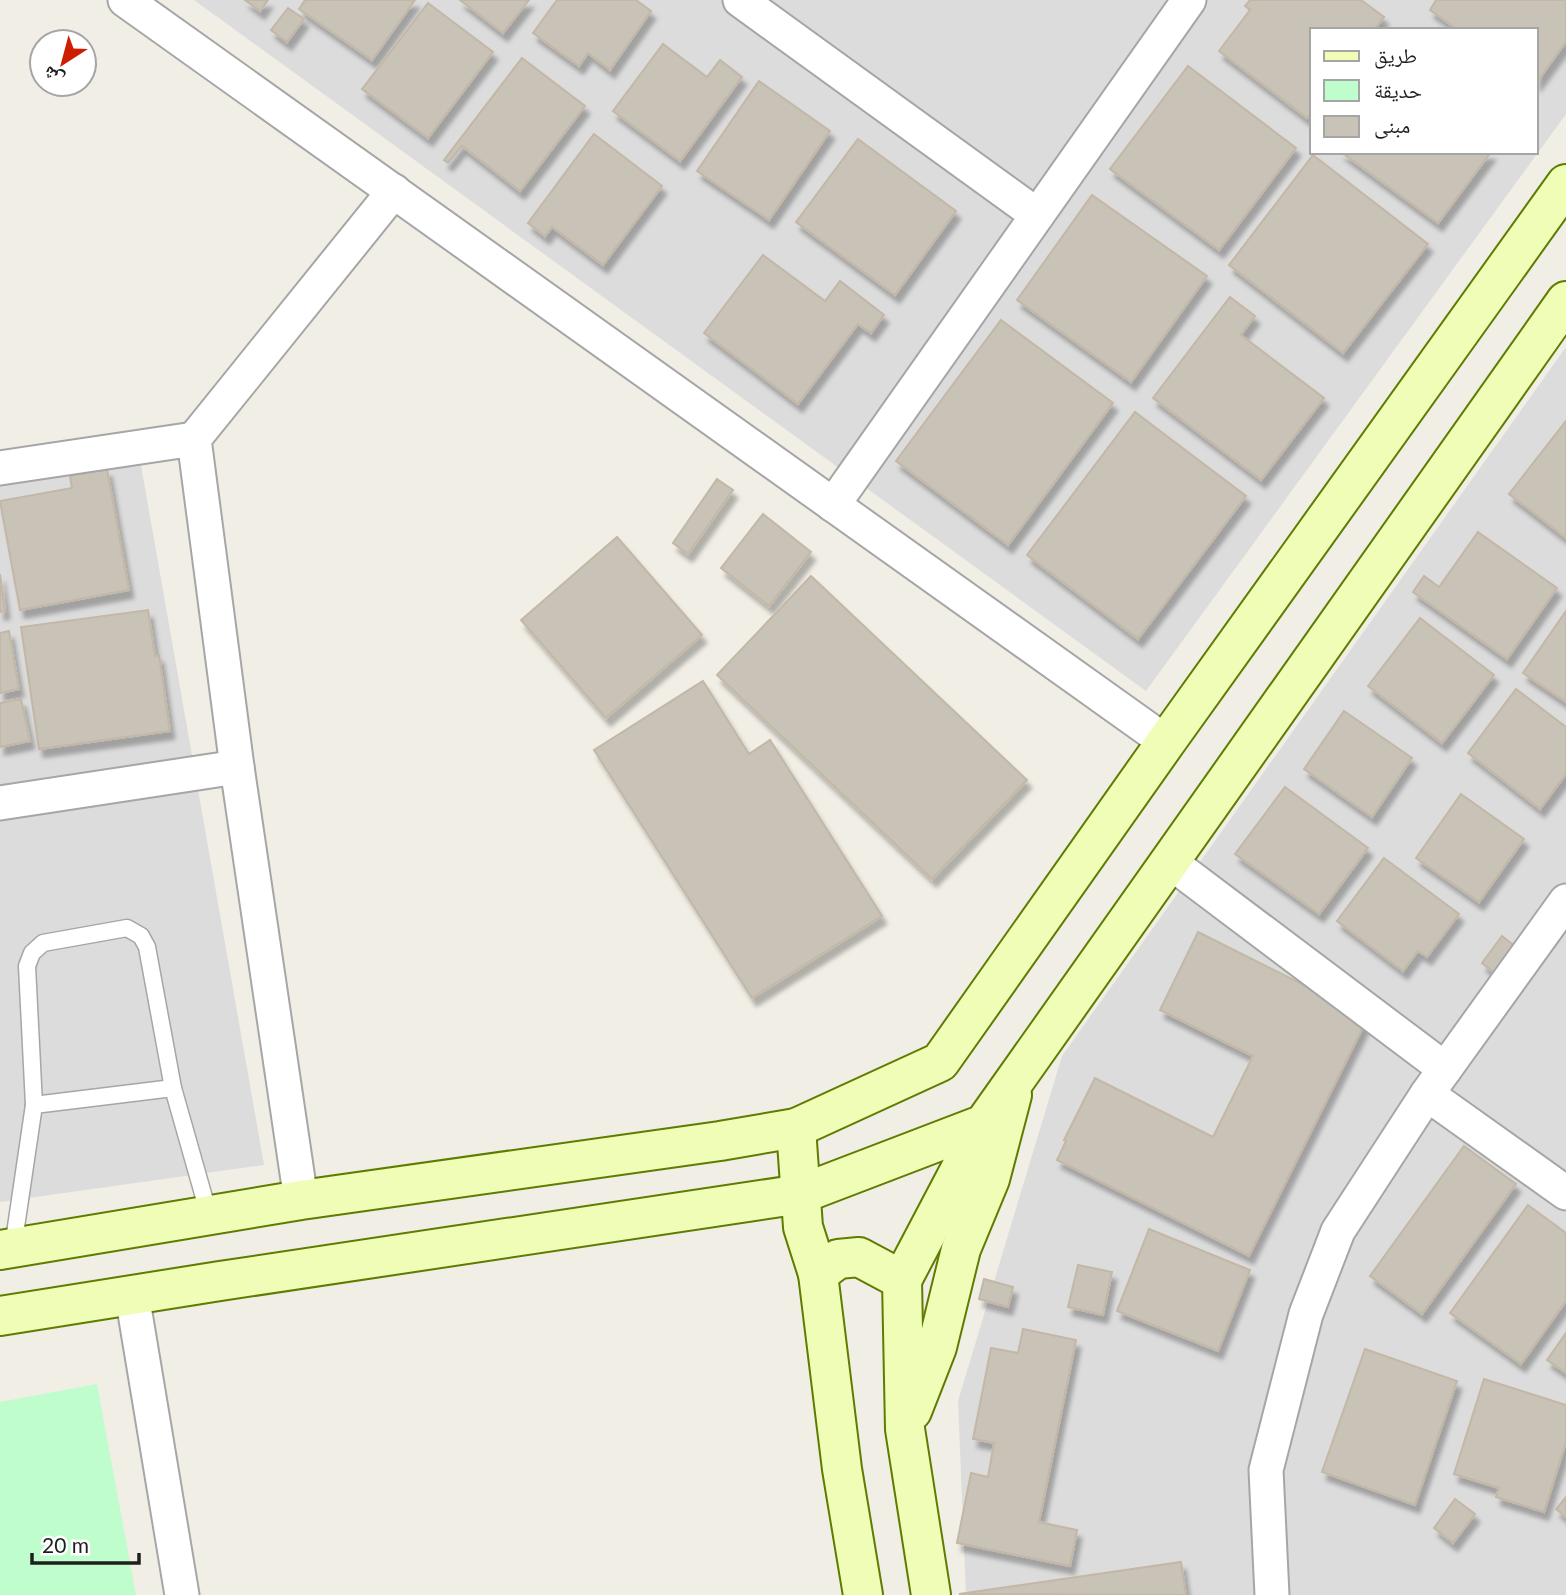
<svg xmlns="http://www.w3.org/2000/svg" width="1566" height="1595" font-family="Lato,'Noto Naskh Arabic',sans-serif">
<style>
.residential{fill:#dddcdc;fill-rule:evenodd}
.park{fill:#bffdcd}
.building{fill:#c8c2b7;stroke:#c3b7a6;stroke-width:2;filter:url(#shadow)}
.lines{fill:none;stroke-linecap:round;stroke-linejoin:round}
.lane-casing{stroke:#a6a6a6;stroke-width:19}
.street-casing{stroke:#a6a6a6;stroke-width:37}
.secondary-casing{stroke:#5d7c00;stroke-width:42}
.lane{stroke:#fff;stroke-width:16}
.street{stroke:#fff;stroke-width:33}
.secondary{stroke:#effdb6;stroke-width:38}
</style>
<defs>
<filter id="shadow"><feDropShadow dx="4.5" dy="8" stdDeviation="2" flood-color="#0004"/></filter>
</defs>
<rect width="100%" height="100%" fill="#f0eee5"/>
<g class="residential">
<path d="M194 0H1566V114L1146 691ZM1312 30H1536V152H1312Z"/>
<path d="M1566 347V1595H966L958 1401 1062 1056Z"/>
<path d="M139 454 264 1165 0 1202V476Z"/>
</g>
<path class="park" d="M97 1384 136 1595H0V1402Z"/>
<g class="building">
<path d="M245 0H268L260 11Z"/>
<path d="M305 0H415L372 60 299 9Z"/>
<path d="M460 0H529L503 33Z"/>
<path d="M557 0H636L651 11 610 70 588 53 579 66 533 33Z"/>
<path d="M1250 0H1361L1384 17 1374 30H1312V112L1307 118 1219 51 1250 10 1245 6Z"/>
<path d="M1436 0H1566V42L1536 83V30H1458L1430 10Z"/>
<path d="M428 3 493 52 428 138 362 89Z"/>
<path d="M288 8 304 19 287 42 271 30Z"/>
<path d="M663 44 707 77 720 60 742 77 680 161 613 111Z"/>
<path d="M522 58 585 106 520 191 462 146 448 163 444 160Z"/>
<path d="M1188 66 1296 148 1219 250 1110 169Z"/>
<path d="M759 81 830 131 769 220 697 171Z"/>
<path d="M594 134 662 186 603 265 552 227 545 236 528 223Z"/>
<path d="M858 139 956 211 895 295 796 222Z"/>
<path d="M1341 152H1491L1438 223Z"/>
<path d="M1313 155 1428 244 1343 353 1229 265Z"/>
<path d="M1092 195 1207 276 1131 382 1017 300Z"/>
<path d="M763 255 825 301 840 281 884 315 871 333 858 324 798 404 704 333Z"/>
<path d="M1230 297 1255 316 1241 335 1324 398 1261 480 1153 398Z"/>
<path d="M1001 320 1113 403 1008 545 896 461Z"/>
<path d="M1135 412 1246 496 1138 639 1027 555Z"/>
<path d="M1566 421V538L1509 494Z"/>
<path d="M107 469 129 590 20 610 0 501 72 488 70 476Z"/>
<path d="M717 479 733 490 688 554 673 543Z"/>
<path d="M763 514 811 552 769 606 721 568Z"/>
<path d="M1478 532 1557 588 1507 659 1413 592 1424 576 1439 587Z"/>
<path d="M617 537 702 635 606 718 521 620Z"/>
<path d="M0 574 5 611 0 612Z"/>
<path d="M811 576 1027 780 932 879 717 675Z"/>
<path d="M148 610 155 656 159 655 170 731 39 749 21 627Z"/>
<path d="M1566 611V702L1523 673Z"/>
<path d="M1420 618 1494 675 1442 743 1368 686Z"/>
<path d="M9 631 19 689 0 693V633Z"/>
<path d="M703 681 749 754 770 740 882 916 752 998 594 750Z"/>
<path d="M1516 689 1566 727V774L1540 809 1468 753Z"/>
<path d="M21 699 30 741 0 747V703Z"/>
<path d="M1344 711 1412 758 1372 817 1304 769Z"/>
<path d="M1285 787 1368 848 1319 914 1235 854Z"/>
<path d="M1461 794 1524 839 1479 902 1416 858Z"/>
<path d="M1384 858 1459 914 1427 957 1418 951 1403 971 1337 921Z"/>
<path d="M1198 932 1368 1017 1249 1256 1057 1160 1066 1141 1064 1140 1095 1078 1213 1137 1253 1056 1160 1010Z"/>
<path d="M1502 936 1522 952 1501 978 1482 963Z"/>
<path d="M1464 1146 1516 1184 1422 1314 1370 1276Z"/>
<path d="M1528 1205 1566 1233V1301L1521 1364 1450 1313Z"/>
<path d="M1149 1229 1250 1270 1218 1351 1117 1311Z"/>
<path d="M1078 1265 1112 1272 1103 1315 1068 1307Z"/>
<path d="M984 1279 1013 1287 1008 1307 979 1299Z"/>
<path d="M1023 1329 1076 1340 1039 1522 1077 1530 1070 1566 957 1543 971 1473 988 1477 994 1443 973 1439 991 1348 1018 1353Z"/>
<path d="M1566 1333V1373L1547 1360Z"/>
<path d="M1365 1349 1457 1381 1415 1505 1322 1472Z"/>
<path d="M1484 1379 1566 1405V1442L1544 1512 1496 1497 1499 1488 1454 1474Z"/>
<path d="M1566 1497V1517L1556 1509Z"/>
<path d="M1455 1499 1475 1514 1453 1543 1434 1528Z"/>
<path d="M1181 1562 1186 1595 959 1594Z"/>
</g>
<g class="lines">
<defs>
<g id="lane">
<path d="M34 1105 27 966 32 953 43 943 127 928 141 936 147 947 173 1088"/>
<path d="M13 1247 34 1105 173 1088 209 1215"/>
</g>
<g id="street">
<path d="M125 0 1166 742"/>
<path d="M740 0 1037 215"/>
<path d="M0 468 194 439"/>
<path d="M833 505 1189 0"/>
<path d="M0 803 237 767"/>
<path d="M1170 862 1445 1069"/>
<path d="M1427 1094 1566 1193"/>
<path d="M301 1200 237 767 194 439 394 191"/>
<path d="M132 1295 182 1595"/>
<path d="M1272 1595 1266 1470 1306 1314 1338 1231 1427 1094 1566 901"/>
</g>
<g id="secondary">
<path d="M796 1128 803 1227 818 1274 842 1469 863 1595"/>
<path d="M0 1250 301 1200 720 1141 796 1128 940 1062 1166 742 1566 184"/>
<path d="M818 1274 838 1259 859 1257 902 1280 905 1429 931 1595"/>
<path d="M902 1280 984 1124"/>
<path d="M0 1316 220 1281 801 1194 984 1124 1566 301"/>
<path d="M912 1411 937 1347 961 1249 990 1179 1012 1095"/>
</g>
</defs>
<use href="#lane" class="lane-casing"/>
<use href="#street" class="street-casing"/>
<use href="#secondary" class="secondary-casing"/>
<use href="#lane" class="lane"/>
<use href="#street" class="street"/>
<use href="#secondary" class="secondary"/>
</g>
<rect x="1310" y="28" width="228" height="126" fill="#ffffff" stroke="#a5a5a5" stroke-width="2"/>
<rect x="1324" y="51" width="35" height="10" fill="#effdb6" stroke="#a5a5a5" stroke-width="2"/>
<text x="1374" y="63" font-size="21" fill="#1f1f1f">طريق</text>
<rect x="1324" y="80" width="35" height="21" fill="#bffdcd" stroke="#a5a5a5" stroke-width="2"/>
<text x="1374" y="98" font-size="21" fill="#1f1f1f">حديقة</text>
<rect x="1324" y="116" width="35" height="21" fill="#c8c2b7" stroke="#a5a5a5" stroke-width="2"/>
<text x="1374" y="133" font-size="21" fill="#1f1f1f">مبنى</text>
<g transform="translate(63 63) rotate(216)"><circle r="33" fill="#ffffff" stroke="#a5a5a5" stroke-width="2"/>
<path d="M0-5L12 26L0 18L-12 26Z" fill="#ce1e00"/>
<text y="-10" font-size="19" font-weight="bold" text-anchor="middle" fill="#1f1f1f">ش</text>
</g>
<path d="M32 1553v10h107v-10" fill="none" stroke="#1f1f1f" stroke-width="3.5"/>
<text x="42" y="1553" font-size="21" fill="#1f1f1f" stroke="#ffffff" stroke-width="5" paint-order="stroke">20 m</text>
</svg>
